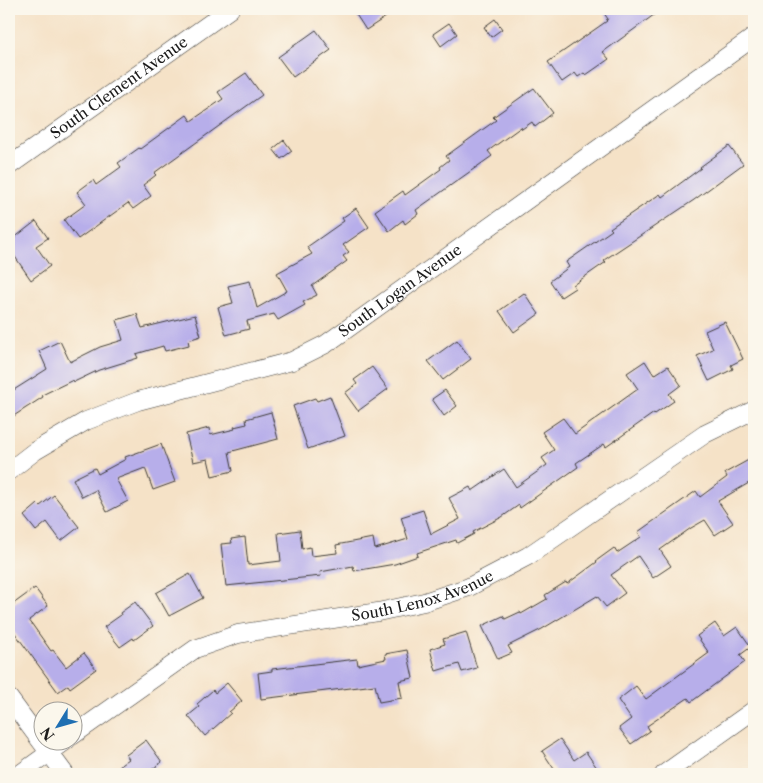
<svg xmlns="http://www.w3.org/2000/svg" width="763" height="783" font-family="'Libre Caslon Text',serif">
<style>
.building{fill:#b7aeea}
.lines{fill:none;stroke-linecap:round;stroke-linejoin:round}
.minor-casing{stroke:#3d3a36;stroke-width:19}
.minor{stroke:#fff;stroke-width:18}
.labels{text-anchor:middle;stroke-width:5;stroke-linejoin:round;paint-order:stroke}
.street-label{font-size:15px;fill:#1c1c1c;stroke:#fbf7ec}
</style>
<rect width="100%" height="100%" fill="#fbf7ec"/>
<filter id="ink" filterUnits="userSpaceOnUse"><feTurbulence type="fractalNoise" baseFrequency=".02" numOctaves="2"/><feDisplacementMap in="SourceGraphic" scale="10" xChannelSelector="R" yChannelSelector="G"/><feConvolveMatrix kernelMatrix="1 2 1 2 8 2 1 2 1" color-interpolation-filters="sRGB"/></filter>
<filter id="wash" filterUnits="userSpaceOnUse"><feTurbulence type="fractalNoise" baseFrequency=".0096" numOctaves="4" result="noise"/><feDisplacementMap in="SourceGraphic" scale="20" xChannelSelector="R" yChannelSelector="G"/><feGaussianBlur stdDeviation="1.12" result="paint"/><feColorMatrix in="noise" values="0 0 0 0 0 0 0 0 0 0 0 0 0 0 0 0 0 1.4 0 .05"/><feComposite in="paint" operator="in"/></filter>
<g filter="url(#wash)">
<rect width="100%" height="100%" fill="#f5e2c7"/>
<g id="blocks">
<g class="building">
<path d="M362 9H398L366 30 355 13Z"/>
<path d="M601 9H662L603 52 609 59 586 75 584 73 578 77 575 73 562 82 548 62 607 21 606 20 608 19Z"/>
<path d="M495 19 502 29 491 37 484 27Z"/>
<path d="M449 23 457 34 441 46 433 34Z"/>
<path d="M316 30 331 50 293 77 278 57Z"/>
<path d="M246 73 262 95 154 173 156 175 143 185 151 196 133 209 128 203 78 239 64 220 86 204 77 192 93 180 96 185 121 167 118 163 139 148 140 149 187 115 191 121 223 99 218 92Z"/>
<path d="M534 88 553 113 535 127 532 122 522 129 521 127 488 151 492 156 416 210 418 214 405 224 403 220 389 231 375 211 403 191 405 195 441 169 440 167 449 160 446 156 496 120 493 117Z"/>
<path d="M284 140 292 151 281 159 273 149Z"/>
<path d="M729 146 743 164 694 200 604 260 606 262 573 285 575 288 561 297 550 281 569 267 566 262 612 230 610 228 660 194 662 197 701 168 700 167Z"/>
<path d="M356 208 369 227 343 245 349 252 343 256 347 261 312 286 317 295 303 302 305 305 278 320 274 314 247 321 249 329 226 335 218 307 233 303 228 286 250 281 257 308 287 291 277 273 312 254 307 247 344 221 342 218Z"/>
<path d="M36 221 48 238 36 246 50 266 31 280 9 248V242Z"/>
<path d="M524 293 539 314 514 332 499 311Z"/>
<path d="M137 314 142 328 195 315 201 336 188 340 189 345 165 351 163 346 136 354 138 358 99 370 74 382 73 380 42 395 43 397 9 419V393L47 369 39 351 60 341 70 362 100 347 123 340 117 320Z"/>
<path d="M725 322 743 359 731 365 733 369 709 381 697 356 713 349 705 331Z"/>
<path d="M457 340 471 359 443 380 428 361Z"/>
<path d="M645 361 654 375 668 366 681 385 669 394 674 401 655 414 654 413 606 447 604 444 576 463 578 467 520 508 519 505 502 517 473 532 474 534 457 543 456 540 417 553 418 556 395 564 354 571 353 566 320 572 321 576 226 586 221 544 232 543 231 539 245 537 248 565 281 561 278 533 300 530 302 549 310 547 311 556 337 553 336 545 373 538 375 549 408 539 401 517 423 510 431 534 460 519 449 498 470 487 472 491 504 469 516 487 547 465 542 458 554 450 542 432 563 418 575 434 638 389 627 373Z"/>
<path d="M372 367 388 389 358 411 345 393 357 384 354 380Z"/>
<path d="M445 390 457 406 444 416 432 399Z"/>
<path d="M330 396 345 436 308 449 293 406 315 398 317 401Z"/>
<path d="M271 412 278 439 229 452 233 471 212 476 208 459 193 462 186 434 209 428 210 435 235 429 234 427 247 424 246 419Z"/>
<path d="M161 444 175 482 153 490 145 468 116 479 128 501 107 512 96 490 82 497 73 479 95 468 98 474 126 459 125 457Z"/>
<path d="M754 457V480L718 501 733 523 715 535 705 520 691 528 660 550 671 566 653 578 638 556 611 575 625 593 606 607 597 596 542 629 508 646 512 653 498 659 482 626 503 616 505 619 520 612 521 614 547 599 545 595 566 582 567 584 597 562 596 561 614 548 617 553 641 537 638 532 696 491 700 497 727 477 725 473Z"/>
<path d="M54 495 79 527 61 541 47 522 36 531 24 516 38 504 40 506Z"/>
<path d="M190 574 203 598 169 616 156 593Z"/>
<path d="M35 588 48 606 29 620 51 651 53 650 66 667 84 653 96 669 70 688 68 685 58 692 9 625V607Z"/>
<path d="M135 602 153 626 134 640 133 638 120 647 104 627 121 615 120 613Z"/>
<path d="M715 623 724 636 737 627 751 647 740 655 745 662 691 702 688 698 647 726 650 731 631 744 619 728 631 719 618 700 636 686 646 699 709 653 697 636Z"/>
<path d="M466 632 477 668 462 672 459 664 436 671 430 649 445 644 443 639Z"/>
<path d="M407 650 413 678 399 681 402 698 379 702 375 685 261 699 258 673 272 671V669L357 659 358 665 386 659 385 654Z"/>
<path d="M227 683 242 701 229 712 231 713 205 736 188 716 199 707 197 704 213 690 215 693Z"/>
<path d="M560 739 574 760 586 752 597 768 589 774H553L556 772 542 751Z"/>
<path d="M146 740 162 762 146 774H124L118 767 129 759 126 755Z"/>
</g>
</g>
</g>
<g filter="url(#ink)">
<use href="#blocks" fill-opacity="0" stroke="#3d3a36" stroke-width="1"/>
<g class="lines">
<defs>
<g id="minor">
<path id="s1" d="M9 166 230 9"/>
<path id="s2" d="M9 471 35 451 86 421 138 401 292 361 326 344 754 37"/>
<path d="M9 698 65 774"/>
<path id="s3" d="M72 736 195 649 238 634 378 612 424 602 469 587 528 556 705 434 754 410"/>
<path d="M20 774 67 740"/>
<path d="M664 774 754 710"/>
</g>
</defs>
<use href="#minor" class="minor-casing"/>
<use href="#minor" class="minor"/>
</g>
</g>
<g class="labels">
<g class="street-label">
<text dy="5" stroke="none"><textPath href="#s1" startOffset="135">South Clement Avenue</textPath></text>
<text dy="5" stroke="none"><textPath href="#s2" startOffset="436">South Logan Avenue</textPath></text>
<text dy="5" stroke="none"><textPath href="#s3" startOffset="385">South Lenox Avenue</textPath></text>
</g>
</g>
<rect width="763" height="783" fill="none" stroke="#fbf7ec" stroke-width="30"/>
<g transform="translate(58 726) rotate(233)"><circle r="24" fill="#fbf7ec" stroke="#a29f99"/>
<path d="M0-4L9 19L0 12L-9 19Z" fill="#1f6fb2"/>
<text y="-8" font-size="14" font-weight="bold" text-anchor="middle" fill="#1c1c1c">N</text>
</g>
</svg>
